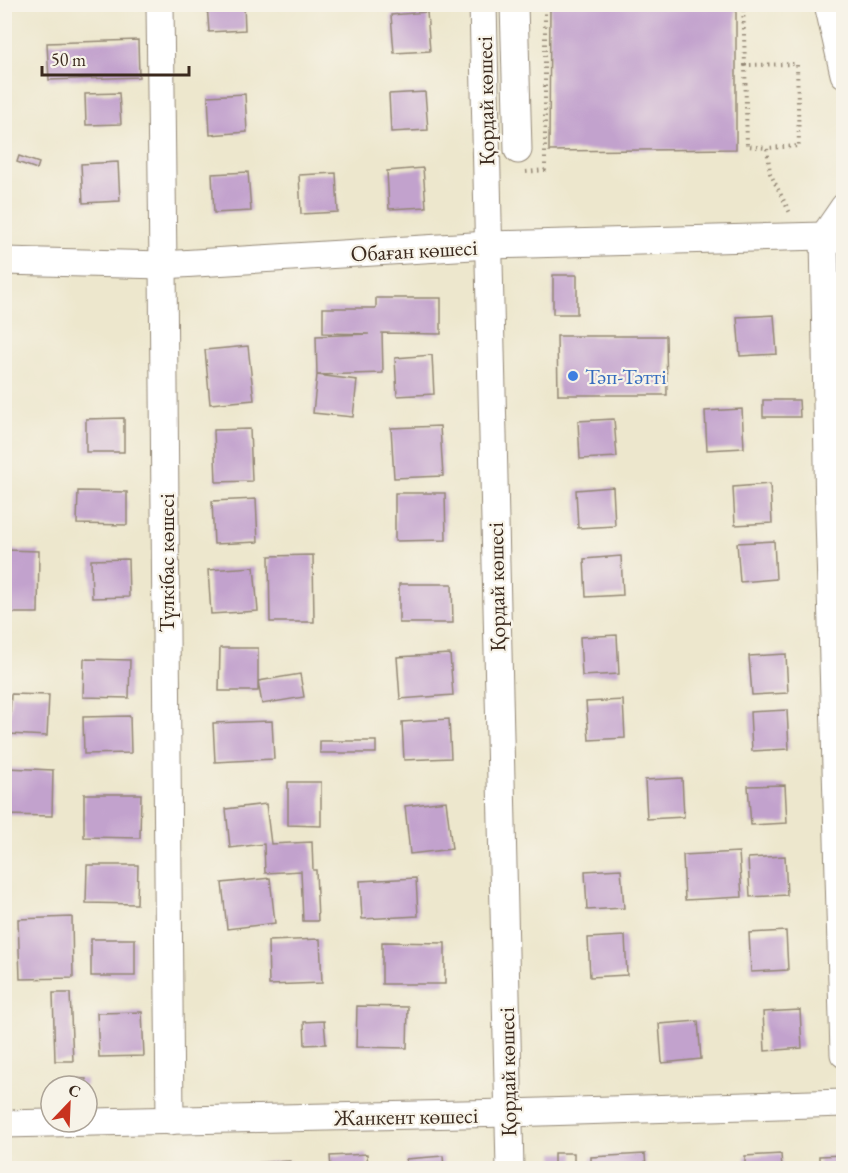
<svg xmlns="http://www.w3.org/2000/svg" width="848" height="1173" font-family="'EB Garamond',serif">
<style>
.building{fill:#c2a2cd}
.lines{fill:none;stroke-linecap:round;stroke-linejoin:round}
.minor-casing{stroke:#948876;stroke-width:29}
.path{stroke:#948876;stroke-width:4;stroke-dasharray:1.5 4.5;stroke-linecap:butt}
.minor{stroke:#fff;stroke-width:27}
.shop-dot{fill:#3f7fe0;stroke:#f7f3e8;stroke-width:2}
.labels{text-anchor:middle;stroke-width:4.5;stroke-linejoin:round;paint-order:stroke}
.street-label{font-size:22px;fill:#3b2a1e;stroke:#f7f3e8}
.shop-label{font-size:22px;fill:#366cbe;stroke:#f7f3e8;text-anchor:start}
</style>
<rect width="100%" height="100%" fill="#f7f3e8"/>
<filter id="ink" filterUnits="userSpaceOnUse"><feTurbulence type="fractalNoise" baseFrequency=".0167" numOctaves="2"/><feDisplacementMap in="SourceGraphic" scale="12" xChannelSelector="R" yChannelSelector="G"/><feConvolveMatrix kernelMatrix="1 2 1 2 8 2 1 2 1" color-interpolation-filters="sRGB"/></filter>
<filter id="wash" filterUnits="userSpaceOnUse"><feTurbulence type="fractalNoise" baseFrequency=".008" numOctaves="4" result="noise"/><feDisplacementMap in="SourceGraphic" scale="24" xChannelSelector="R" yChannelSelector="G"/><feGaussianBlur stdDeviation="1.35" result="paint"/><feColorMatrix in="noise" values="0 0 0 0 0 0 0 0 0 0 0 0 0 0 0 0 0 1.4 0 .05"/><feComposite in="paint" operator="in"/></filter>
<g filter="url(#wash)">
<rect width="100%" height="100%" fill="#ede7cd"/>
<g id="blocks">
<g class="building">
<path d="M207 4H244L245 30 209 32Z"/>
<path d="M550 4H736V149L549 151Z"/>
<path d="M427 12 430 51 394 53 391 15Z"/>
<path d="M138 40 139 77 49 80 47 43Z"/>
<path d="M425 92 428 130 391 132 389 94Z"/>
<path d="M119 93 121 124 86 125 85 94Z"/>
<path d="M245 94 247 132 210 135 208 96Z"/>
<path d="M19 156 39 163 37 169 17 162Z"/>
<path d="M118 162 120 201 83 203 81 164Z"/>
<rect x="4" y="168" width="3" height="41"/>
<path d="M423 168 426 207 389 209 387 171Z"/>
<path d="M248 172 251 211 214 213 212 174Z"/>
<path d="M336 173 338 212 301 214 299 175Z"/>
<rect x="553" y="275" width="24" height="39"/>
<path d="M376 298H441V334L382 333 383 373 317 375 357 380 353 417 313 413 317 375 316 336 369 334 323 333V308H376Z"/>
<path d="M774 315 777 354 740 356 737 317Z"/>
<path d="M557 336H666L667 395H558Z"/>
<path d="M248 346 254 400 210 404 205 350Z"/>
<path d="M432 355 434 394 397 396 395 358Z"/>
<path d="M763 400H799L800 417H763Z"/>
<path d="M742 409 744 448 707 450 705 411Z"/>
<path d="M124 418V452H86V419Z"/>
<path d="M614 419 617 457 580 459 578 421Z"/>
<path d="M440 426 443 476 394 478 391 428Z"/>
<path d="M250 429 252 481 216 482 214 430Z"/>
<path d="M770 484 772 523 735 525 733 487Z"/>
<path d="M613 487 615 526 578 528 576 490Z"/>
<path d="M78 491 127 492V525L77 524Z"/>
<path d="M395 493H445L446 540 395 541Z"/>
<path d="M256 499 258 542 214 544 212 501Z"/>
<path d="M774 541 776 579 740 582 737 543Z"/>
<path d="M4 550 39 551 38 613H4Z"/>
<path d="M313 555 314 622H270L269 556Z"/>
<path d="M621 556 623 595 586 597 584 559Z"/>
<path d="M128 559 129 597 92 598 91 560Z"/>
<path d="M254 567 258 611 211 614 208 570Z"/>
<path d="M399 584H452L453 623H399Z"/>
<path d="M617 635 619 674 582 676 580 637Z"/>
<path d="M220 648H258V681L300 674 304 697 262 704 258 681V691H219Z"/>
<path d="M450 654 453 695 400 699 397 657Z"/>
<path d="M786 654 788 693 752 695 749 656Z"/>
<path d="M84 659 130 660 129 698 83 697Z"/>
<path d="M11 694 49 695 47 736 9 734Z"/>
<path d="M623 700 625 738 589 740 586 702Z"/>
<path d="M787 710 789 749 752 751 750 712Z"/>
<path d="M130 716 131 753 84 754 83 717Z"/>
<path d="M449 719 451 758 404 760 402 722Z"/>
<path d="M272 721 274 759 215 762 213 723Z"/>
<rect x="320" y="741" width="56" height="12"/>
<path d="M6 768 53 770 52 816 5 815Z"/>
<path d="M682 778 684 817 647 819 645 780Z"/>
<path d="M288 782H321V826L288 825Z"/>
<path d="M785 785 787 823 751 825 748 786Z"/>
<path d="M84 794H141L140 838 84 837Z"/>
<path d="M446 801 452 849 410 854 405 806Z"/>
<path d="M266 804 271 844 312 842 313 870H316L318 921H303L301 871 265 873 264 844 230 848 226 809Z"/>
<path d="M739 852 742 897 685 900 683 855Z"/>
<path d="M785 856 787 895 750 897 748 858Z"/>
<path d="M87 865H138L137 904 86 903Z"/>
<path d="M621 869 624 908 587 910 585 871Z"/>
<path d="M270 878 275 923 227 929 222 883Z"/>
<path d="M416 878 418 916 362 919 360 881Z"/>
<path d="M72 917 73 978 20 979 18 919Z"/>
<path d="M786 931 788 970 751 972 749 933Z"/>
<path d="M625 936 627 975 590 977 588 938Z"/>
<rect x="91" y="939" width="44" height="37"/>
<path d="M320 939 322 983 269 985 268 941Z"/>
<path d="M382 942 445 943V984H382Z"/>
<path d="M53 993H70L73 1061H55Z"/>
<path d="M357 1006 408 1007 407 1048 356 1047Z"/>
<path d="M800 1010 802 1048 765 1051 763 1012Z"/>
<path d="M142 1012 144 1056 99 1057 97 1013Z"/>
<path d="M324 1021 326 1044 305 1045 304 1022Z"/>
<path d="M698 1021 701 1059 662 1063 659 1024Z"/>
<path d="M70 1078 86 1079V1086H69Z"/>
<rect x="554" y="1153" width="20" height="15"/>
<path d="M367 1154 368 1168H331L330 1156Z"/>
<path d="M645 1154 646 1168H591V1157Z"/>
<path d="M781 1154 782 1168H745V1156Z"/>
<path d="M844 1155V1168H819V1156Z"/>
<path d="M443 1156 444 1168H407L406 1159Z"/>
<path d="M290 1161V1168H253V1163Z"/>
</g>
</g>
</g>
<g filter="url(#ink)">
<use href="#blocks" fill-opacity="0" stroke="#948876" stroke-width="1.5"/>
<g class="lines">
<defs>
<g id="minor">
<path d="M160 4 163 265 170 1121"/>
<path d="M483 4 510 1168"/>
<path d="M514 4 518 150"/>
<path d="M828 4 844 74"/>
<path d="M824 236 829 517 844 1054"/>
<path d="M824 236 844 207"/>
<path d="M4 261 163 265 489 245 824 236 844 240"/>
<path d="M4 1124 508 1113 844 1103"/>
</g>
</defs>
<use href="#minor" class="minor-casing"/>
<g class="path">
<path d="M743 4 745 65 797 64 799 146 767 148 770 173 790 213"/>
<path d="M745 65 747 146 767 148"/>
<path d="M526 172 545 170V4"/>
</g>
<use href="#minor" class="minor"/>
</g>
</g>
<circle class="shop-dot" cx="573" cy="376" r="6"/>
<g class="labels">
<g class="street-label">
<text transform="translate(485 101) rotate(-91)" y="8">Қордай көшесі</text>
<text transform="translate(414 250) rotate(-3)" y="8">Обаған көшесі</text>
<text transform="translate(166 563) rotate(-90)" y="8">Түлкібас көшесі</text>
<text transform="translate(496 587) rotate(-91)" y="8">Қордай көшесі</text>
<text transform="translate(507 1072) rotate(-91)" y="8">Қордай көшесі</text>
<text transform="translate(406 1116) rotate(-1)" y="8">Жанкент көшесі</text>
</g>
<g class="shop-label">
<text x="585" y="384">Тәп-Тәтті</text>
</g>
</g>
<rect width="848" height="1173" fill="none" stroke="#f7f3e8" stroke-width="24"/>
<g transform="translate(69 1104) rotate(23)"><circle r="28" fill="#f7f3e8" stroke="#aca397" stroke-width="1.5"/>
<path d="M0-4.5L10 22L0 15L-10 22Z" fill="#c8321e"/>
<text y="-9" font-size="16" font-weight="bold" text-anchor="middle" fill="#3b2a1e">С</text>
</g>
<path d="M42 66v9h147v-9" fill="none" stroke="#3b2a1e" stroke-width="3"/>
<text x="51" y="66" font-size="18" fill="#3b2a1e" stroke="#f7f3e8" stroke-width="4.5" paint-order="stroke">50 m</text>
</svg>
